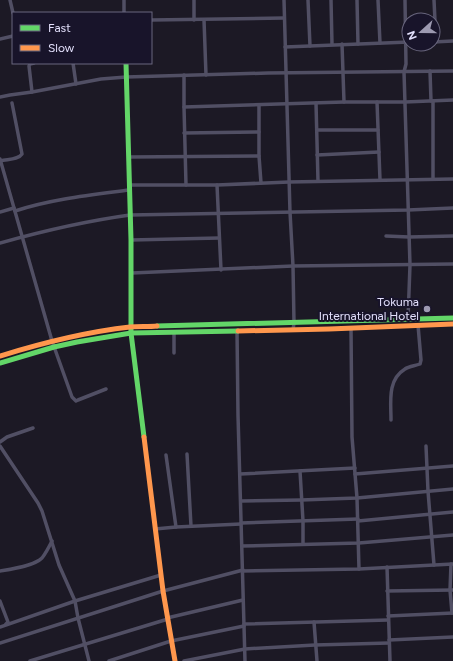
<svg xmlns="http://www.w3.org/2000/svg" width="453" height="661" font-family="Figtree,sans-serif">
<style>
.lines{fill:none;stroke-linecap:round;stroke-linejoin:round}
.street{stroke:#514f64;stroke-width:3.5}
.fast{stroke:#63d668;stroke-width:5}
.slow{stroke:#ff974d;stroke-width:5}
.poi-dot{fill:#9d9ab1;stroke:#18142a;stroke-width:1.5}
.labels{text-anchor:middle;stroke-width:4;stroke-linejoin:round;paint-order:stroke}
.poi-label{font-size:12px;fill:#e3e0fc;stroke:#18142a;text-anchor:end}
</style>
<rect width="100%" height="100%" fill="#1c1925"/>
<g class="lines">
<g class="street">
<path d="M10 0 13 13"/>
<path d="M124 0V13"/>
<path d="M194 0V20"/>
<path d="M284 0 290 212 293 266 294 323 293 330"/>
<path d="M308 0 310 46"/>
<path d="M331 0 332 44"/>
<path d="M357 0 358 44"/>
<path d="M378 0 380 43"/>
<path d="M405 0 406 64 404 72 410 265 408 319"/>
<path d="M434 0 436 42"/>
<path d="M151 20 284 18"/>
<path d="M204 20 206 75"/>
<path d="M0 39 13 36"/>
<path d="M433 42 453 41"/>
<path d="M342 44 344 102"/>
<path d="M285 47 409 42"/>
<path d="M73 63 76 84"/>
<path d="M430 71 431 101"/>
<path d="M184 75V107L186 185"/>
<path d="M32 92 29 66 30 64 34 63"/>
<path d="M0 97 10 95 32 92 101 79 126 77 268 73 453 71"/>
<path d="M433 101V179"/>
<path d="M377 102 380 180"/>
<path d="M316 103 318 181"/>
<path d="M259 105V156L261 183"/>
<path d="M184 107 344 102H405L453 100"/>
<path d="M317 130H378"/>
<path d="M184 133 259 132"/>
<path d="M317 155 379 152"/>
<path d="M129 157 259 156"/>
<path d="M0 159 52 341 72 397 76 401 78 400 106 389"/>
<path d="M0 161C8 159 18 160 22 154L12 103"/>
<path d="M129 185H217L289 182 453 179"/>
<path d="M217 185 221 270"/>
<path d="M15 211C52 199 91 195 129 190"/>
<path d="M0 212 14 208"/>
<path d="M386 236 409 237 453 236"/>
<path d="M131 240 219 238"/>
<path d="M0 243C43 231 86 221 130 215L408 210 453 208"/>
<path d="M132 273 293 266 453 264"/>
<path d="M351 328 352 437 357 498 359 569"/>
<path d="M237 330 238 415 245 661"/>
<path d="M174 332V353"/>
<path d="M391 420C391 402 387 380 405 369 409 366 415 366 420 364L421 360 418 325"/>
<path d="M0 442 7 437 33 428"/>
<path d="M0 446 38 503 42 511 59 565 75 601 78 618 89 661"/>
<path d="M426 446 428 491 434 565"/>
<path d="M187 454 191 526"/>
<path d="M166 455 176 527"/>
<path d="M300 471 303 521V544"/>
<path d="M240 474 355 468"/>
<path d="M355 474 453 466"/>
<path d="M241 501 301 500 357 498 453 489"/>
<path d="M358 521 453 512"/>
<path d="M241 523 358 519"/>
<path d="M155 529 176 527 241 524"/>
<path d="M242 546 359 543 453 535"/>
<path d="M451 564 450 590 452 613"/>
<path d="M387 567 390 661"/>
<path d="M0 571C12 569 34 566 42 558 46 553 49 547 52 541"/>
<path d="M242 571 359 569 453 564"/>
<path d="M387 591 453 590"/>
<path d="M0 601 8 622 6 624"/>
<path d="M388 616 453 613"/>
<path d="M167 618 243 600"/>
<path d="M314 622 317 661"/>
<path d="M244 624 388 620"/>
<path d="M0 627 75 601 161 575"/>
<path d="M389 640 453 637"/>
<path d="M171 641 244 626"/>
<path d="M0 643 163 591 243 570"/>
<path d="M30 661 168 619"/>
<path d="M109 661 171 641"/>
<path d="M184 661 245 649 315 645 389 643"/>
</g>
<g class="fast">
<path d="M126 63 131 240V333L144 437"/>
<path d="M157 326 453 318"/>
<path d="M0 363 54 347 77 342 131 333 238 331"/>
</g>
<g class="slow">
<path d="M238 331 329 329 453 324"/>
<path d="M0 356C42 343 85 332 130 327 139 326 148 327 157 326"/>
<path d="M144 437 163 591 175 661"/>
</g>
</g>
<circle class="poi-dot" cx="427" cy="309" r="4"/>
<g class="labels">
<g class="poi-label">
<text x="419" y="306">Tokuma<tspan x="419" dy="14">International Hotel</tspan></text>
</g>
</g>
<rect x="12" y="12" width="140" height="52" fill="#18142a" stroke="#69667e"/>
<rect x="20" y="25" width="20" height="6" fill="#63d668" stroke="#69667e"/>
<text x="48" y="32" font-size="12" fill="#e3e0fc">Fast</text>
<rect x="20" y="45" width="20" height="6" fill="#ff974d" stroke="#69667e"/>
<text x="48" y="52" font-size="12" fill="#e3e0fc">Slow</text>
<g transform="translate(421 32) rotate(249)"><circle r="19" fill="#18142a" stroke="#69667e"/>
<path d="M0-3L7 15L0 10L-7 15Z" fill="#9d9ab1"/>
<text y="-6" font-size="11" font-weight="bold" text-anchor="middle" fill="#e3e0fc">N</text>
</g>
</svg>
